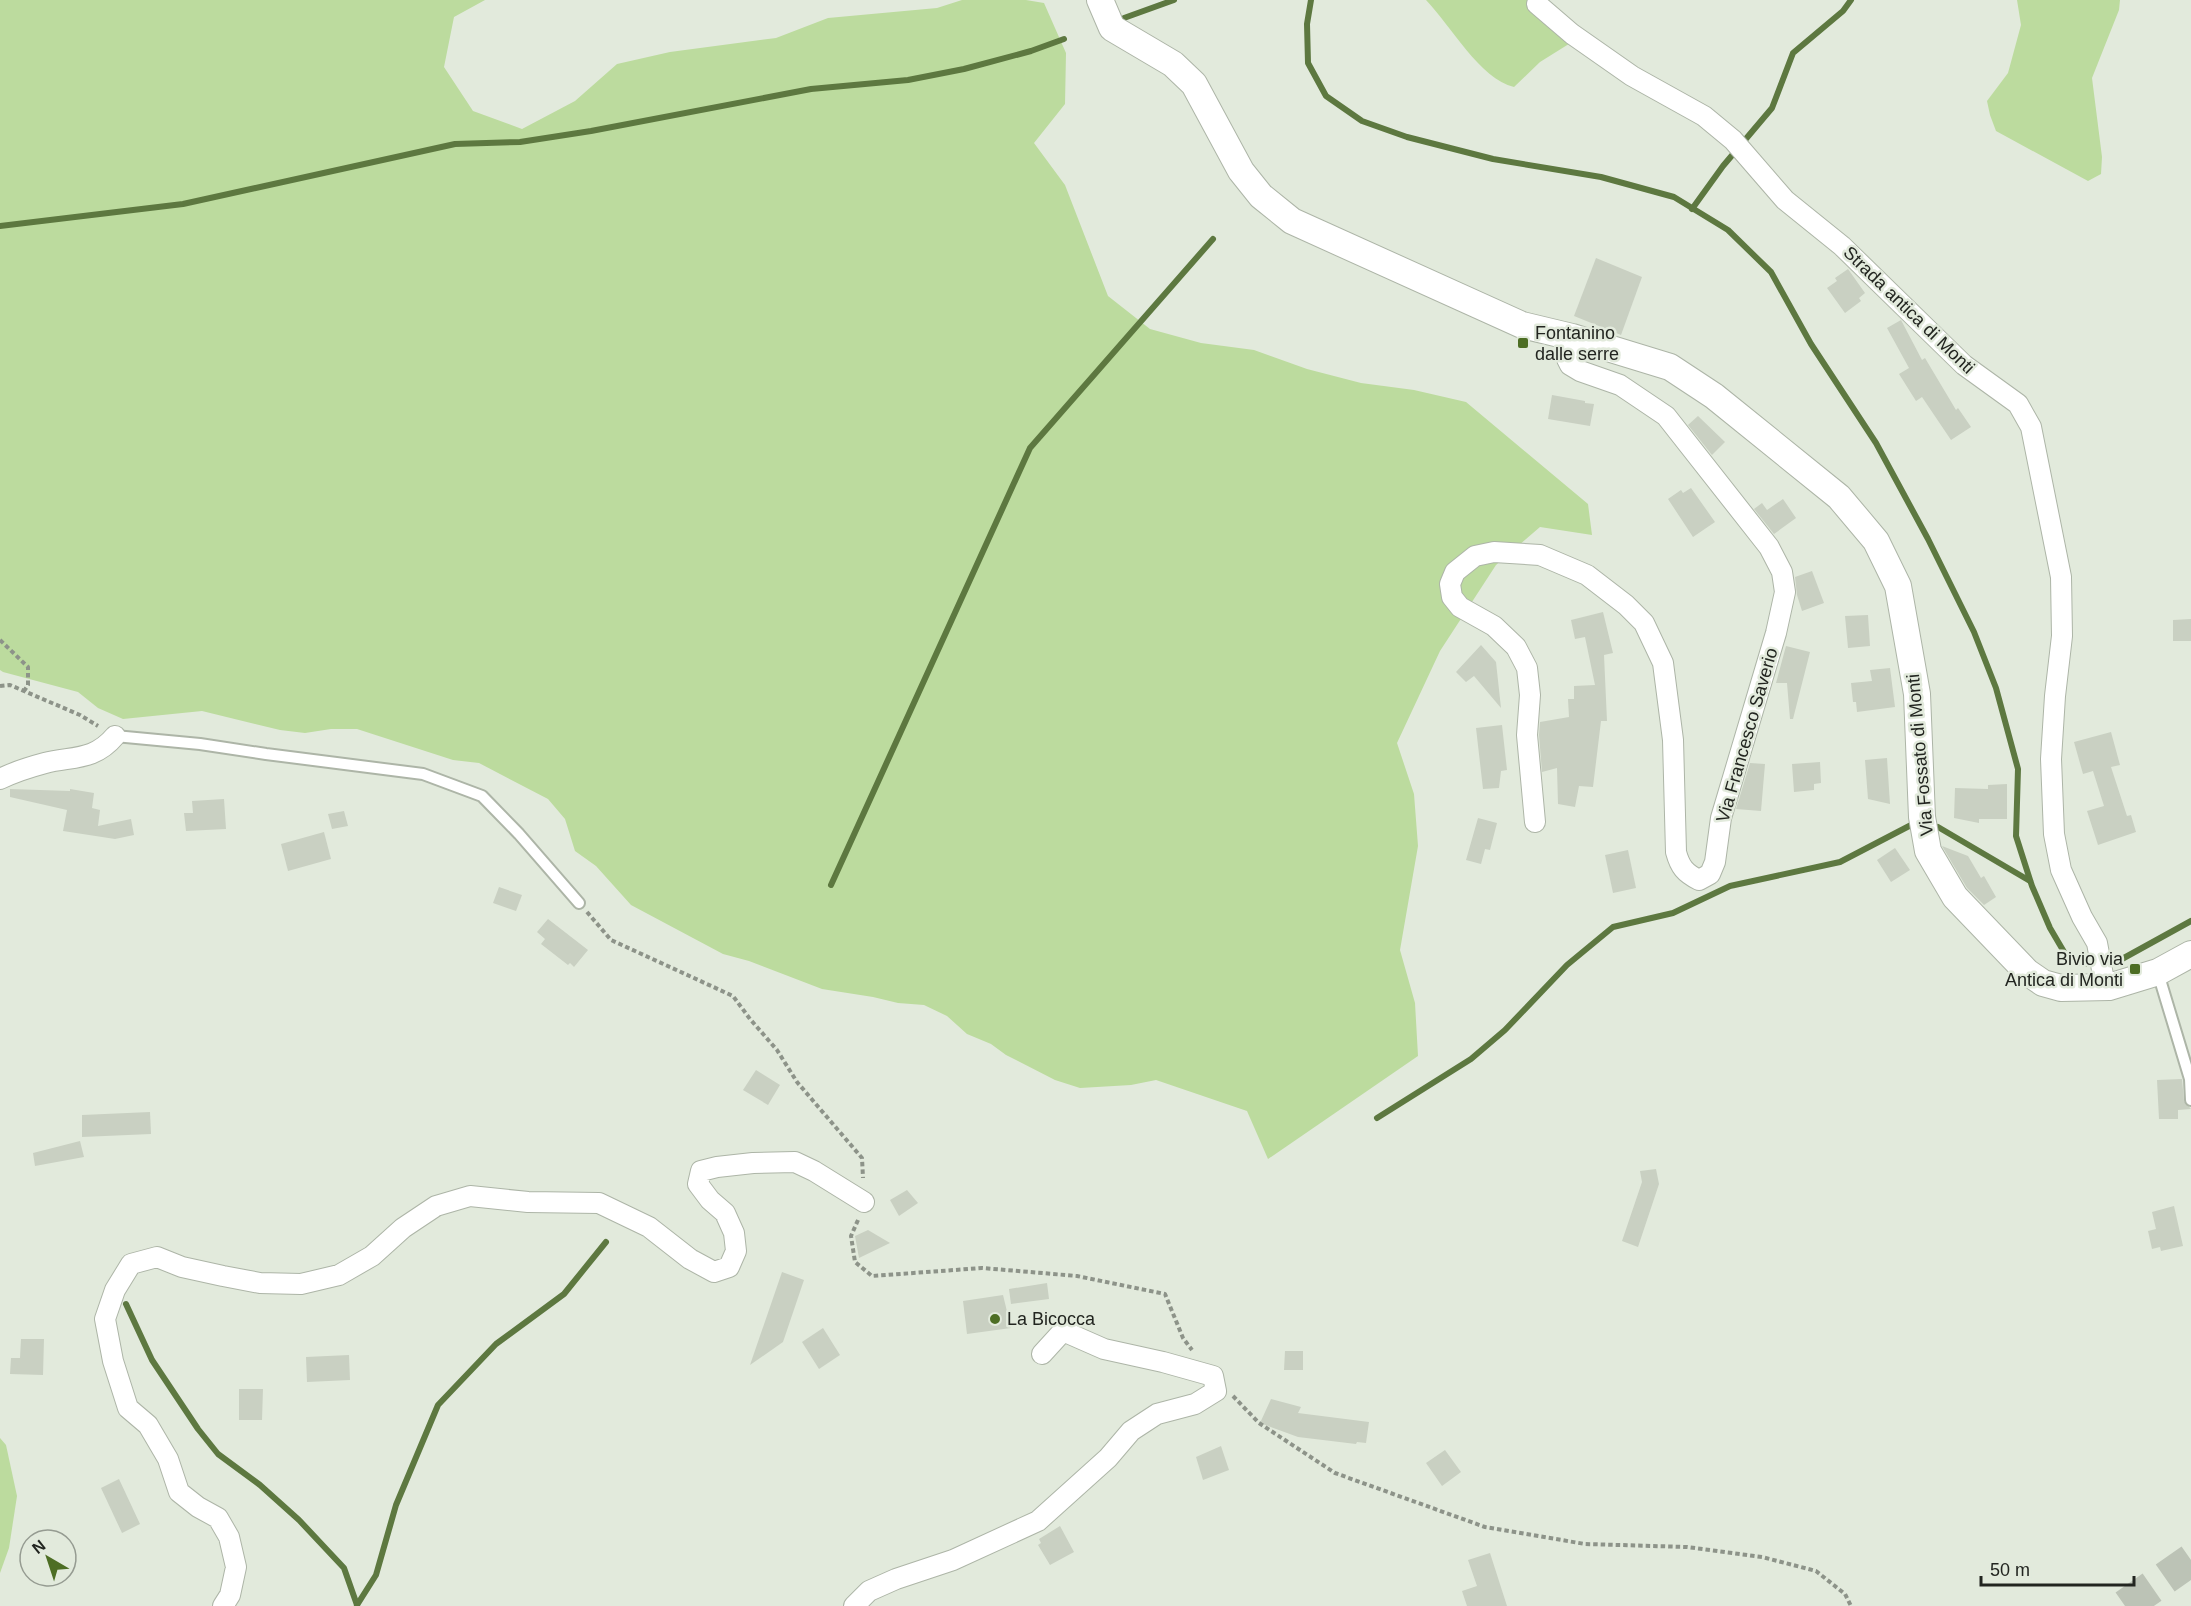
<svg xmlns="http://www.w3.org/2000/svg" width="2191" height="1606" font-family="Arial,sans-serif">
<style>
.green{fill:#bcdb9e}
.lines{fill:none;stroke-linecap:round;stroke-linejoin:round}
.stream{stroke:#5d7840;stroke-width:6}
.building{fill:#c9d0c2}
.motorway-tunnel{stroke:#bcc3b6;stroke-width:33;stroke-dasharray:33 16;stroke-linecap:butt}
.service-casing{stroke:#adb5a7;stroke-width:14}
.minor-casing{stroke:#adb5a7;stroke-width:22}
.tertiary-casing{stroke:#adb5a7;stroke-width:28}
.path{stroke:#8d9389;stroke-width:4;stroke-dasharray:4.5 3;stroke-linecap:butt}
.service{stroke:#fff;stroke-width:10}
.minor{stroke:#fff;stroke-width:20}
.tertiary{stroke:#fff;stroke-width:26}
.poi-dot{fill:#4d6e24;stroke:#e2eadc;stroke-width:2}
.labels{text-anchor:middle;stroke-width:5;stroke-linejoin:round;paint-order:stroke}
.street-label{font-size:18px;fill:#222520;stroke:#e2eadc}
.poi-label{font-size:18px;fill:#222520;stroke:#e2eadc;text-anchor:start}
</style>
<rect width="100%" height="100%" fill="#e2eadc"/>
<g class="green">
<path d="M0 0H485L454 17 444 67 473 111 522 129 575 101 617 64 670 52 776 38 828 18 937 8 962 0H1026L1044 3 1066 53 1065 104 1034 143 1065 185 1108 296 1150 329 1201 343 1254 350 1307 369 1361 383 1414 390 1466 402 1588 504 1592 535 1540 527 1496 565 1440 651 1397 743 1414 794 1418 846 1400 950 1415 1003 1418 1056 1268 1159 1247 1111 1156 1080 1131 1085 1080 1088 1055 1080 1006 1055 991 1044 967 1034 947 1016 924 1005 898 1003 873 997 822 989 749 961 723 954 631 905 596 866 575 851 565 819 548 799 479 763 453 760 357 729H331L305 733 280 730 202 711 123 719 98 708 78 692 3 672 0 670Z"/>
<path d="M1426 0H1531L1572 42 1540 62 1514 87C1480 79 1451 26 1426 0Z"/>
<path d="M2017 0H2120L2119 10 2092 78 2102 157 2101 174 2088 181 1996 131 1990 115 1987 101 2008 73 2021 25Z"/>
<path d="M0 1438 6 1445 17 1496 9 1548 0 1573Z"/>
</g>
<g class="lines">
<g class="stream">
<path d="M1311 0 1307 24 1308 63 1326 96 1362 121 1407 137 1493 159 1601 177 1674 197 1728 230 1771 272 1811 344 1876 443 1928 539 1974 632 1996 688 2018 769 2016 836 2032 886 2050 928 2067 957 2084 964 2091 963"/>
<path d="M1124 18 1174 0"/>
<path d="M1692 209 1723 166 1772 108 1793 53 1843 11 1851 0"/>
<path d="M0 226 183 204 455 144 520 142 591 131 811 89 908 80 964 69 1031 51 1064 39"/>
<path d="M1938 827 2030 881"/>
<path d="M831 885 1030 448 1213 239"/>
<path d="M2104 961 2122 959 2191 921"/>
<path d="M1377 1118 1471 1059 1505 1030 1567 965 1613 927 1673 913 1730 886 1840 862 1913 824"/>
<path d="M126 1304 152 1360 198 1429 218 1454 260 1485 299 1520 344 1568 357 1605"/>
<path d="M357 1605 376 1575 396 1505 438 1405 496 1344 564 1294 606 1242"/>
</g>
</g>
<g class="building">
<path d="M1596 258 1642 277 1621 335 1574 316Z"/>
<path d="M1848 269 1865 293 1859 298 1861 301 1845 313 1827 288 1837 281 1835 278Z"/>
<path d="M1901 320 1922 360 1925 358 1956 410 1958 408 1971 427 1951 440 1922 397 1916 401 1899 374 1909 368 1887 328Z"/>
<path d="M1552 395 1585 401V403L1594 404 1590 426 1548 419Z"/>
<path d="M1698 416 1725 442 1712 455 1688 425Z"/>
<path d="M1691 488 1715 522 1693 537 1668 499 1681 490 1683 493Z"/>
<path d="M1783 499 1796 518 1774 534 1754 509 1762 503 1767 510Z"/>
<path d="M1812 571 1824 603 1802 611 1797 595 1795 577Z"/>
<path d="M1603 612 1613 653 1604 655 1607 721H1601L1593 787 1579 786 1575 807 1558 804 1557 768 1542 772 1539 735 1540 722 1569 717 1568 699H1574V686L1595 685 1585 637 1575 639 1571 620Z"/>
<path d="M1868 615 1870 646 1848 648 1845 616Z"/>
<path d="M2191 619V641H2173V620Z"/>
<path d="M1481 645 1496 662 1501 708 1474 676 1466 682 1456 672Z"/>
<path d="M1786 646 1810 652 1793 719H1790L1787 683H1776Z"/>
<path d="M1890 668 1895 707 1857 712 1856 702H1853L1851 683 1872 681 1870 670Z"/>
<path d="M1502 725 1507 770 1501 771 1499 788 1483 789 1476 728Z"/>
<path d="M2111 732 2120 765 2111 767 2127 816 2131 815 2136 832 2098 845 2087 811 2104 806 2093 771 2083 774 2074 742Z"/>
<path d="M1887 758 1890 804 1868 799 1865 760Z"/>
<path d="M1820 762 1821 783 1814 784V790L1794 792 1792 764Z"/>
<path d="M1750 763 1765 764 1761 811 1736 809Z"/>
<path d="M2007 784V819H1979V823L1954 818 1955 788 1988 789V785Z"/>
<path d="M10 789 70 791V789L94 793 92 808 100 810 98 826 131 819 134 835 115 839 63 831 67 810 10 797Z"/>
<path d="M224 799 226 829 186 831 184 813H193L192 801Z"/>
<path d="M344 811 348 826 332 829 328 814Z"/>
<path d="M1478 818 1497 823 1490 850 1485 849 1481 864 1466 860Z"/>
<path d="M324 832 331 859 288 871 281 844Z"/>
<path d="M1942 846 1968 856 1981 878 1984 876 1996 897 1984 905 1967 888Z"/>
<path d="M1895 848 1910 870 1891 882 1877 860Z"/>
<path d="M1628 850 1636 888 1613 893 1605 855Z"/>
<path d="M499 887 522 895 516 911 493 903Z"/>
<path d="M548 919 588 950 574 967 570 963 568 965 541 944 545 939 537 932Z"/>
<path d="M756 1070 780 1085 768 1105 743 1090Z"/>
<path d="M2182 1079 2184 1101 2191 1109 2178 1110V1119H2159L2157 1080Z"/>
<path d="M150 1112 151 1134 82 1137V1115Z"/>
<path d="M80 1141 84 1157 35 1166 33 1153Z"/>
<path d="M1656 1169 1659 1184 1638 1247 1622 1241 1642 1182 1640 1171Z"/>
<path d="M907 1190 918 1203 899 1216 890 1200Z"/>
<path d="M2174 1206 2183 1246 2161 1251 2160 1247 2152 1249 2148 1231 2156 1229 2152 1212Z"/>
<path d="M868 1230 890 1243 859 1258 855 1236Z"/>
<path d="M782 1272 804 1280 783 1342 750 1365Z"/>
<path d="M1047 1283 1049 1299 1011 1304 1009 1289Z"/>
<path d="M1003 1295 1011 1328 967 1334 963 1301Z"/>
<path d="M823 1328 840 1355 819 1369 802 1342Z"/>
<path d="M21 1339H44L43 1375 10 1374 11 1358H20Z"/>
<path d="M1285 1351H1303V1370H1284Z"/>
<path d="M349 1355 350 1380 307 1382 306 1357Z"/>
<path d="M239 1389H263L262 1420H239Z"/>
<path d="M1271 1399 1301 1407 1298 1413 1369 1422 1366 1443 1357 1442 1356 1444 1298 1437 1260 1423Z"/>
<path d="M1221 1446 1229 1470 1203 1480 1196 1457Z"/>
<path d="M1445 1450 1461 1472 1442 1486 1426 1463Z"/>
<path d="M119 1479 140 1524 122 1533 101 1488Z"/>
<path d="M1060 1526 1074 1552 1050 1565 1038 1545 1041 1543 1039 1539Z"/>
<path d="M1490 1553 1507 1606H1467L1462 1591 1477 1586 1468 1560Z"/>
</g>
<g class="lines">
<path class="motorway-tunnel" d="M2125 1606 2191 1560"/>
<defs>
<g id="service">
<path d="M115 736 200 744 266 754 423 774 482 796 519 834 579 903"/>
<path d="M2158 973 2190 1079 2191 1100"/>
</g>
<g id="minor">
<path d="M1537 4 1572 34 1632 76 1704 116 1733 140 1785 200 1842 246 1964 365 2018 404 2031 427 2061 577 2062 636 2055 696 2051 759 2054 834 2061 870 2082 917 2097 943 2103 975 2109 987"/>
<path d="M0 779C14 772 30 767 45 763 73 756 94 761 115 736"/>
<path d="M1535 822 1527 735 1530 695 1527 668 1516 647 1494 626 1460 607 1452 597 1450 584 1455 572 1475 556 1494 552 1540 555 1587 575 1626 605 1644 623 1663 663 1673 740 1676 852C1680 867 1685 873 1699 880L1710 874 1715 862 1721 818 1776 633 1785 592 1782 572 1769 547 1666 416 1620 385 1580 371 1570 365 1567 359 1572 337"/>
<path d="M223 1606 230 1595 236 1567 229 1537 218 1518 198 1507 179 1492 168 1459 148 1425 128 1408 113 1361 105 1319 115 1290 131 1264 157 1257 182 1267 223 1276 260 1283 301 1284 339 1275 372 1256 403 1228 436 1206 470 1196 528 1202 599 1203 649 1227 690 1259 714 1272 729 1267 736 1251 734 1233 725 1213 710 1200 698 1184 701 1171 717 1167 753 1163 795 1162 814 1171 864 1202"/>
<path d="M854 1606 869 1591 896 1579 953 1560 1038 1521 1108 1458 1131 1431 1157 1414 1195 1404 1216 1391 1213 1376 1163 1362 1104 1349 1063 1331 1042 1354"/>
</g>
<path id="tertiary" d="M1100 0 1112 28 1173 64 1194 84 1241 171 1261 196 1292 221 1522 325 1572 337 1670 367 1714 396 1839 497 1876 541 1898 586 1917 694 1922 817 1928 851 1955 897 2027 972 2043 983 2061 988 2109 987 2158 972 2191 954"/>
</defs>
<use href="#service" class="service-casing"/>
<use href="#minor" class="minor-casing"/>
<use href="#tertiary" class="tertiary-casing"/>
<g class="path">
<path d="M0 640 28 667V685L24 691"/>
<path d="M0 686 10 685 80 715 98 726"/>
<path d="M587 912 611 940 733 996 750 1019 777 1050 797 1082 862 1158 863 1178"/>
<path d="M858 1220 851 1236 855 1262 872 1276 982 1268 1077 1276 1165 1294 1183 1338 1192 1350"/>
<path d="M1233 1396 1259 1423 1335 1473 1485 1527 1585 1544 1687 1547 1762 1557 1816 1571 1845 1594 1851 1606"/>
</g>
<use href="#service" class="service"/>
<use href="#minor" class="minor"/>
<use href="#tertiary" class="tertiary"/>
</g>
<g class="poi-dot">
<rect x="1517" y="337" width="12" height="12" rx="3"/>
<rect x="2129" y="963" width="12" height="12" rx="3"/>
<circle cx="995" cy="1319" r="6"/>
</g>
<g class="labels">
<g class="street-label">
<text transform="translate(1909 310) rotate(44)" y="6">Strada antica di Monti</text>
<text transform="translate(1747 735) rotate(-74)" y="6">Via Francesco Saverio</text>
<text transform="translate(1920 755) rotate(-95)" y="6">Via Fossato di Monti</text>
</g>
<g class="poi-label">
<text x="1535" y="339">Fontanino<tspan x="1535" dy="21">dalle serre</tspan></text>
<text x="2123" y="965" text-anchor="end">Bivio via<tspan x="2123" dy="21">Antica di Monti</tspan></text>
<text x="1007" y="1325">La Bicocca</text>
</g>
</g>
<g transform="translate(48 1558) rotate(321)"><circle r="28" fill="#e2eadc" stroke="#959b91" stroke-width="1.5"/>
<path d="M0-4.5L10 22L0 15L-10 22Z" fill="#4d6e24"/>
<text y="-9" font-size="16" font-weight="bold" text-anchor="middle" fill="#222520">N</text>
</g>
<path d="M1981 1576v9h153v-9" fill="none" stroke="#222520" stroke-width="3"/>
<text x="1990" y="1576" font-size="18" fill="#222520" stroke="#e2eadc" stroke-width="4.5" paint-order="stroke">50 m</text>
</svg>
